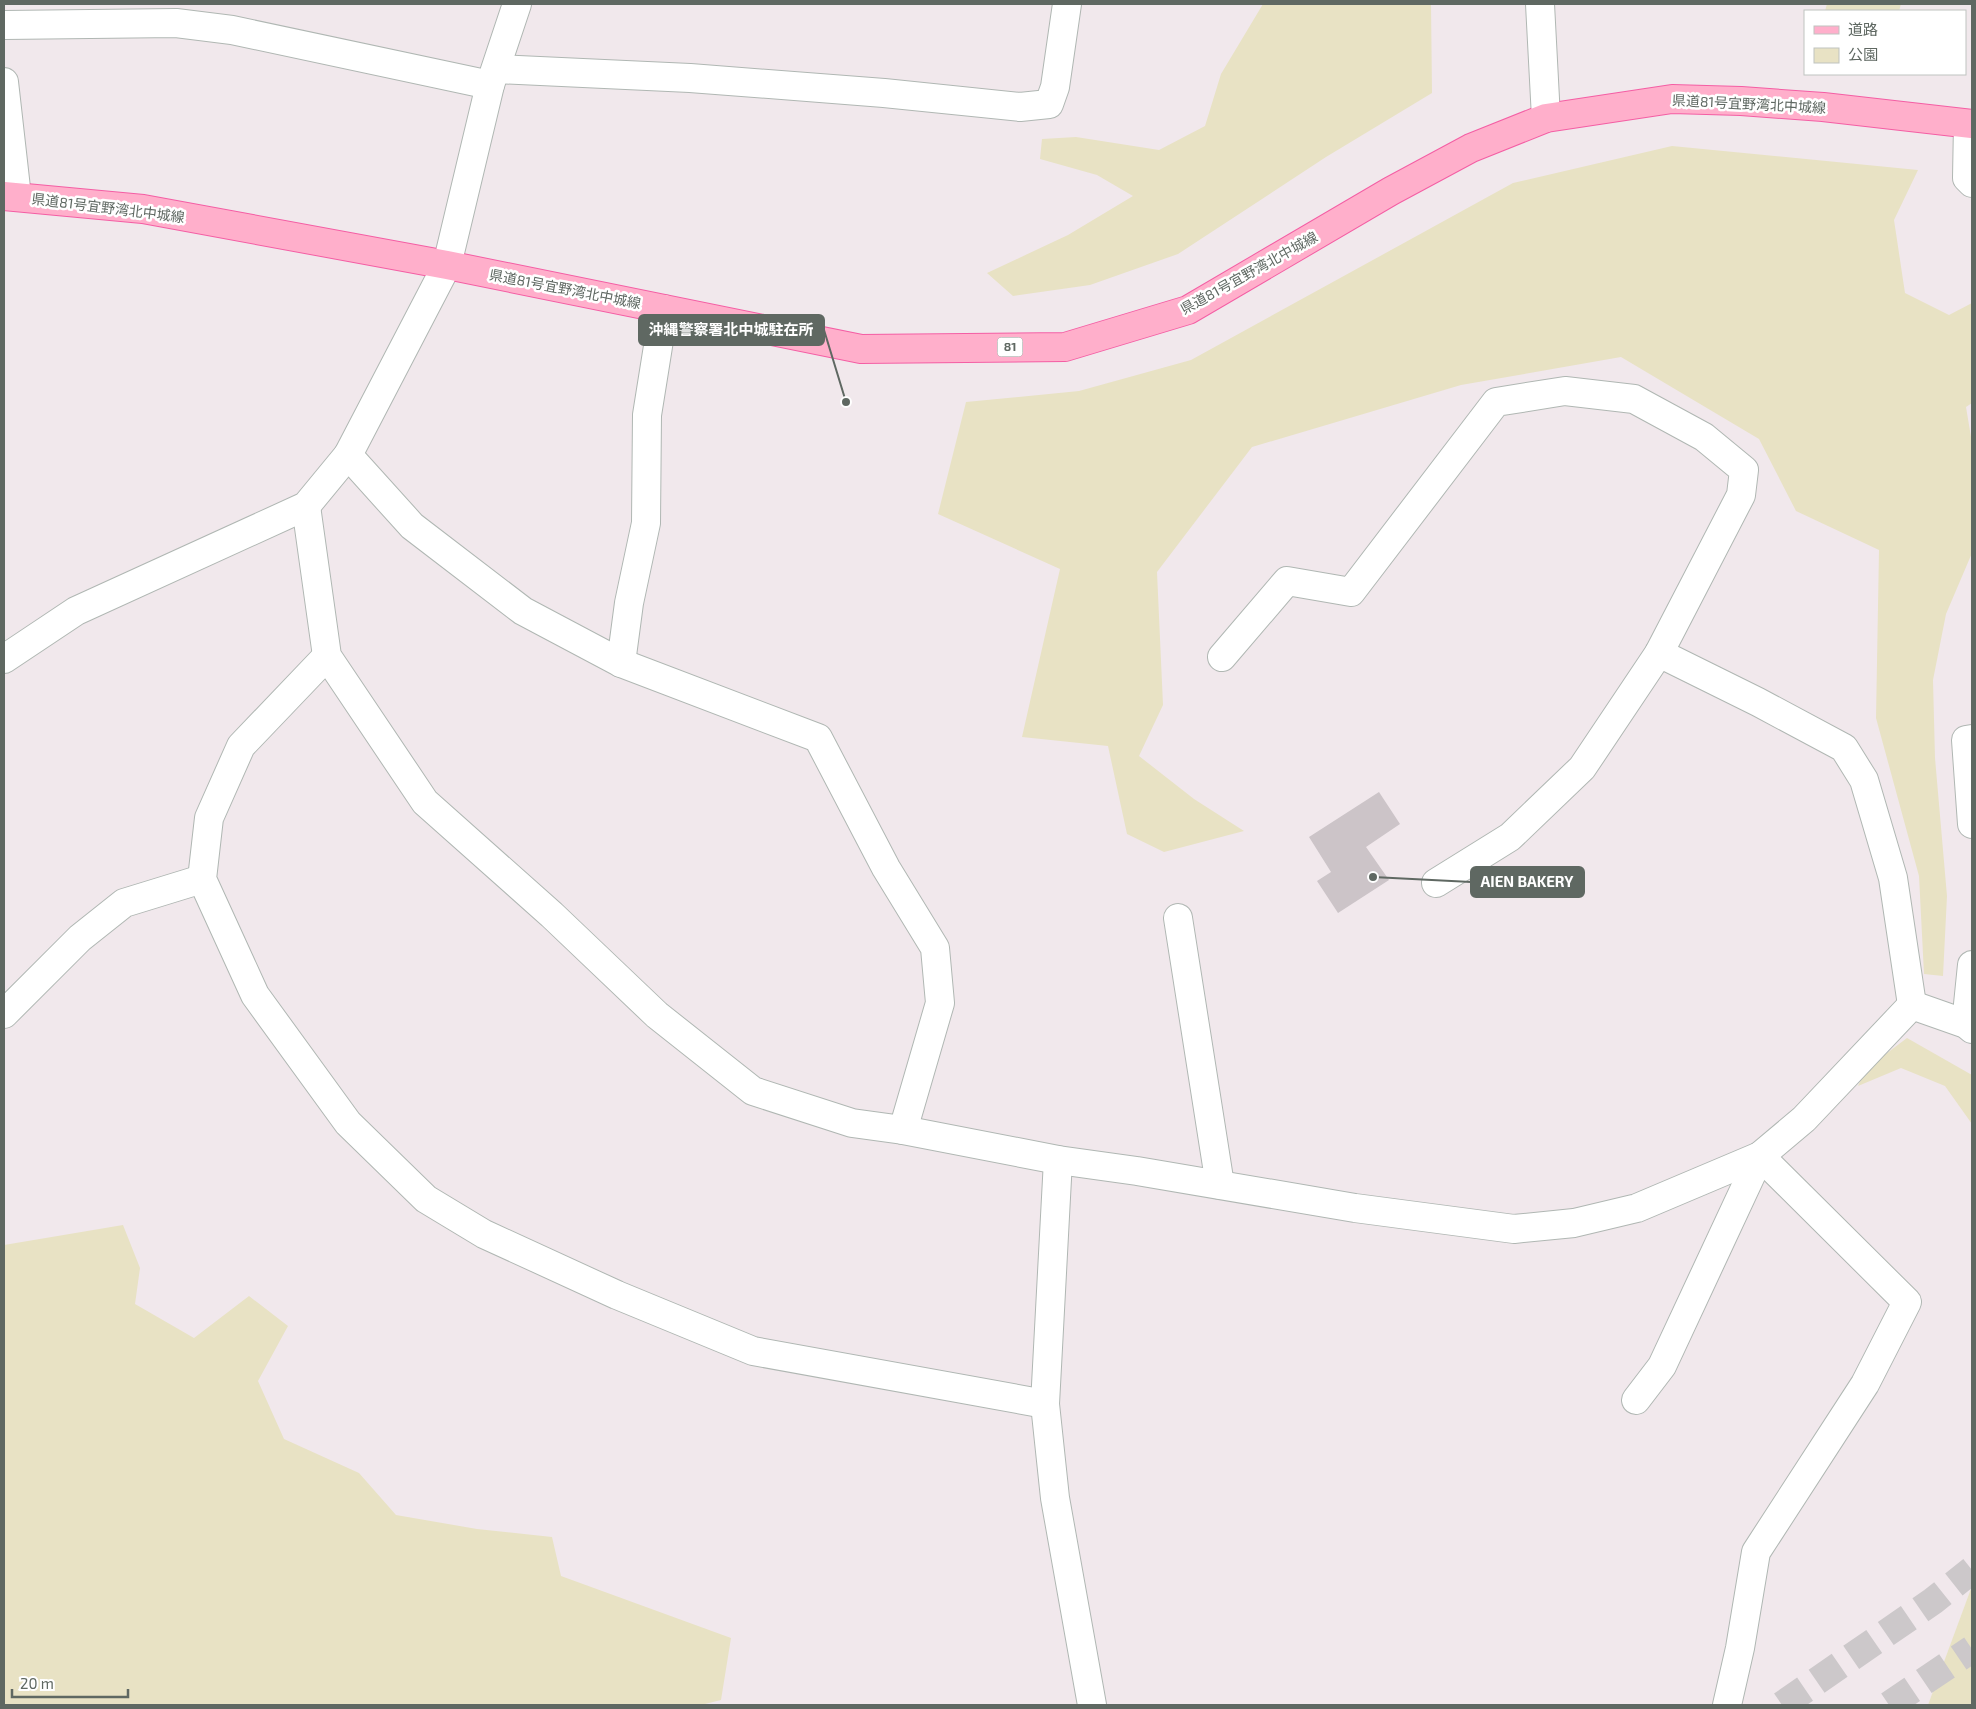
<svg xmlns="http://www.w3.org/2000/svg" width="1976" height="1709" font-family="'Exo 2','Noto Sans JP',sans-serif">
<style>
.green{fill:#e8e2c4}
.building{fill:#ccc4c8}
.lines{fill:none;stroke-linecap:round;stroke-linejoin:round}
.primary-tunnel{stroke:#ccc8ca;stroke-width:28;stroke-dasharray:28 14;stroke-linecap:butt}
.minor-casing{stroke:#b0b7b3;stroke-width:30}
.tertiary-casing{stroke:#b0b7b3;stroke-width:30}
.primary-casing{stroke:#f45ea4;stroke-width:30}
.minor{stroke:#fff;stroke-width:28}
.tertiary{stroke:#fff;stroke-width:28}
.primary{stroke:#ffafcb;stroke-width:28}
.labels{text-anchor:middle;stroke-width:5;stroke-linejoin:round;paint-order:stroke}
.shield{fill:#fff;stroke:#8f9591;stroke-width:1}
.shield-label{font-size:12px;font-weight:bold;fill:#5f6862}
.street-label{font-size:14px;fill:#5f6862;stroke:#fff}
.leader{fill:none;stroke:#5f6862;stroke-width:2}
.callout-dot{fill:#5f6862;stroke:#fff;stroke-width:2}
.callout{fill:#5f6862;stroke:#5f6862;stroke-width:2}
.callout-label{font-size:15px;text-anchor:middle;font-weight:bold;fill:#fff}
</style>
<rect width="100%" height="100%" fill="#f1e8ec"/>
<g class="green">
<path d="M1263 4H1431L1432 93 1326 157 1178 254 1090 285 1013 296 987 273 1068 235 1133 196 1097 175 1040 159 1042 139 1076 137 1159 150 1205 126 1221 74Z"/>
<path d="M1827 4H1901L1899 11H1825Z"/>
<path d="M1672 146 1918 170 1894 220 1905 293 1949 315 1972 303V403L1966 407 1972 443V553L1946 614 1933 680 1935 758 1947 896 1943 976 1924 974 1919 876 1876 718 1879 550 1796 511 1759 439 1621 357 1461 385 1252 447 1157 572 1163 705 1139 756 1194 799 1244 831 1164 852 1127 834 1108 746 1022 737 1060 569 938 514 966 402 1079 391 1191 360 1513 183Z"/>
<path d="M1907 1038 1972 1075V1124L1945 1086 1901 1068 1858 1086 1866 1069Z"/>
<path d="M123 1225 140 1268 135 1304 194 1338 249 1296 288 1326 258 1381 284 1439 359 1473 396 1515 477 1529 552 1537 561 1576 731 1638 721 1700 701 1705H4V1245Z"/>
<path d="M1972 1586V1705H1928Z"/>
</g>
<path class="building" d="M1379 792 1400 824 1366 847 1389 880 1338 913 1317 881 1331 872 1309 837Z"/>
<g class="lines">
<g class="primary-tunnel">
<path d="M1782 1705 1933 1601 1972 1570"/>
<path d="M1889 1705 1972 1649"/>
</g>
<defs>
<g id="minor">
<path d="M4 25 176 23 232 30 490 85"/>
<path d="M496 69 690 78 884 93 1020 107 1049 104 1055 87 1067 4"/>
<path d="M4 82 17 197"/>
<path d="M1968 124 1967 178 1972 183"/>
<path d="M348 455 412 526 523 611 621 663 818 738 886 868 935 948 940 1003 903 1130"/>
<path d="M306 506 327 656 425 802 552 915 657 1015 753 1091 852 1123 903 1130 1058 1160 1137 1171 1355 1208 1514 1229 1574 1223 1637 1208 1760 1156 1804 1119 1912 1005"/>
<path d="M1659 653 1758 702 1844 748 1864 780 1893 878 1912 1005"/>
<path d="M327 656 241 746 209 818 202 879 255 995 348 1123 426 1199 484 1234 617 1295 753 1351 1045 1404"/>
<path d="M1222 657 1287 581 1351 592 1496 402 1565 391 1634 399 1704 437 1744 470 1741 495 1659 653 1582 768 1510 837 1436 883"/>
<path d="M4 659 76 611 306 506 348 455 447 265 490 85 517 4"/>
<path d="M621 663 629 603 646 523 647 415 664 309"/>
<path d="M1972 739 1966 740 1972 824"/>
<path d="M1178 918 1220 1185"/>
<path d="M1912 1005 1966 1024 1972 1029"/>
<path d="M4 1014 80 938 124 903 202 879"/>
<path d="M1966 1024 1972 965"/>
<path d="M1058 1160 1045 1404 1055 1498 1092 1705"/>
<path d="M1636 1400 1662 1366 1760 1156"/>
<path d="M1727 1705 1740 1648 1756 1552 1865 1384 1907 1302 1760 1156"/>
</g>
<path id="tertiary" d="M1540 4 1546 118"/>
<path id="primary" d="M4 196 143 209 447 265 861 349 1065 347 1188 310 1391 191 1471 148 1546 118 1672 99 1741 101 1823 107 1972 124"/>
</defs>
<use href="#minor" class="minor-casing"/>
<use href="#tertiary" class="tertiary-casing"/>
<use href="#primary" class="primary-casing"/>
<use href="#minor" class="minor"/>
<use href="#tertiary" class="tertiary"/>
<use href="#primary" class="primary"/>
</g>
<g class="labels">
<rect class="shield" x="997.5" y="337.5" width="25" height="19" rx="4"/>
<g class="shield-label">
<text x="1010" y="351">81</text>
</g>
<g class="street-label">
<text transform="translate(1749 104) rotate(3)" y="5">県道81号宜野湾北中城線</text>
<text transform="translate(108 208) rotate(7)" y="5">県道81号宜野湾北中城線</text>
<text transform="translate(1249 273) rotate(-29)" y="5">県道81号宜野湾北中城線</text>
<text transform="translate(565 289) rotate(11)" y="5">県道81号宜野湾北中城線</text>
</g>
</g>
<path class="leader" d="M846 402L824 330M1373 877L1471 882"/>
<g class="callout-dot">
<circle cx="846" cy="402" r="5"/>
<circle cx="1373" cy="877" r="5"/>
</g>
<g class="callout">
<rect x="639" y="315" width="185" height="30" rx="5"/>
<rect x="1471" y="867" width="113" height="30" rx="5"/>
</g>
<g class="callout-label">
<text x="731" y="335">沖縄警察署北中城駐在所</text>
<text x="1527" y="887">AIEN BAKERY</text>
</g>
<rect width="1976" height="1709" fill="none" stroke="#5f6862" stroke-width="10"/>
<rect x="1804" y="10" width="162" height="65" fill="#ffffff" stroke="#bfc3c0"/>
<rect x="1814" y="26" width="25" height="8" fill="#ffafcb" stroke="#bfc3c0"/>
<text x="1848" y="35" font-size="15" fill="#5f6862">道路</text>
<rect x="1814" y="48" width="25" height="15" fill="#e8e2c4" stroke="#bfc3c0"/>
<text x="1848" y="60" font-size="15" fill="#5f6862">公園</text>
<path d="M12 1689v8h116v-8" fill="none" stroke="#5f6862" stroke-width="2.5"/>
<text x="20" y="1689" font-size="15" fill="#5f6862" stroke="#ffffff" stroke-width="4" paint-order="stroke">20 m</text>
</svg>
